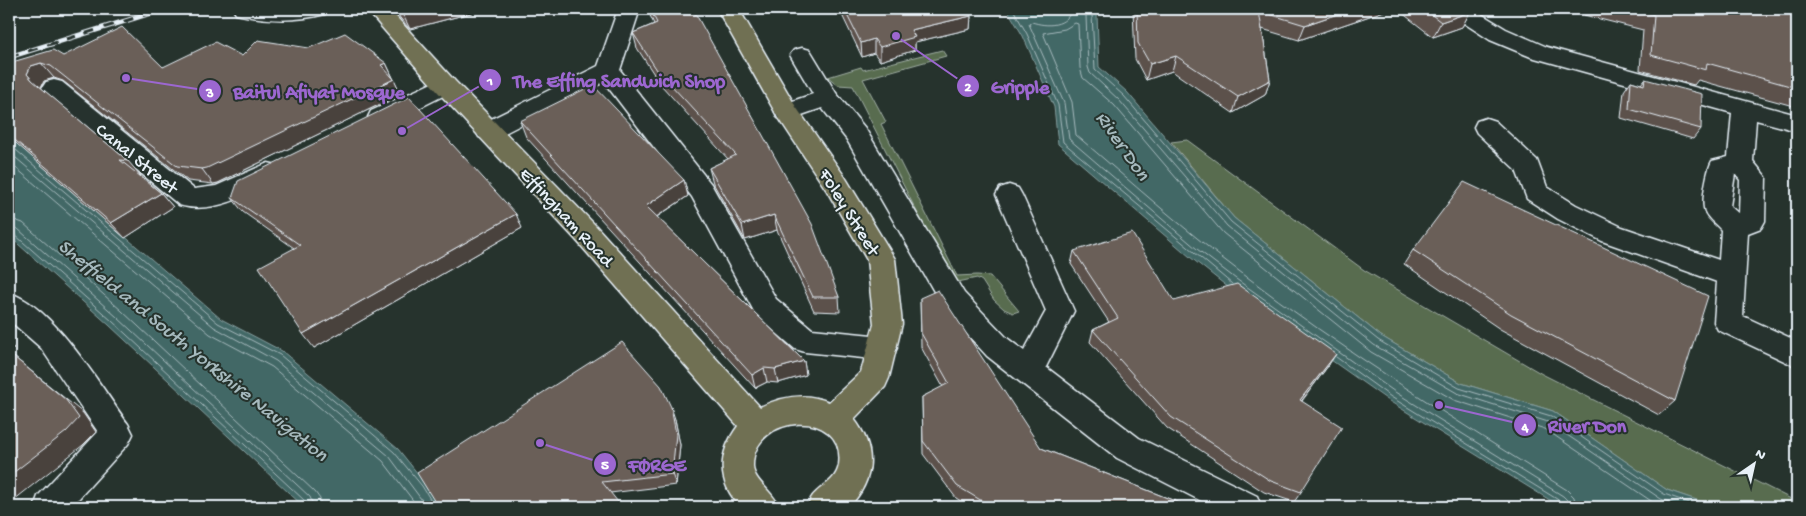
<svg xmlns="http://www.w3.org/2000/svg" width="1806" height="516" font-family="'Gochi Hand',sans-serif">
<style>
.green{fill:#586c4f;stroke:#a0aea4}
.water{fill:#436866;stroke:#859fa0}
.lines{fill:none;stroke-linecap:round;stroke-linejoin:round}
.shore{stroke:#a6babe;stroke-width:1}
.minor-casing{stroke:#e8f1f8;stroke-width:3}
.major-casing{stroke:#e8f1f8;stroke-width:3}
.minor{fill:#26332d;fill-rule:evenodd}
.major{fill:#706f52;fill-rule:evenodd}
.rail-casing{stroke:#e8f1f8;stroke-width:5}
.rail{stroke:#26332d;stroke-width:3;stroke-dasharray:10;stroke-linecap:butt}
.wall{fill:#5b514c;stroke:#e8f1f8}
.shaded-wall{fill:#4a423e;stroke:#e8f1f8}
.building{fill:#6a5e58;stroke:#e8f1f8}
.labels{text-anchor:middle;stroke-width:4;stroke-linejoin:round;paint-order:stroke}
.street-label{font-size:19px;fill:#e8f1f8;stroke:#26332d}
.water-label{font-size:20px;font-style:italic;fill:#a6babe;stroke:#26332d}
.leader{fill:none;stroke:#9c67d0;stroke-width:2}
.callout-dot{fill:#9c67d0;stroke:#26332d;stroke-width:2}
.mark-label{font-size:15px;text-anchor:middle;font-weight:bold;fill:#fff}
.callout-label{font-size:20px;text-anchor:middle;font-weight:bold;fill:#9c67d0;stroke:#26332d;stroke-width:4;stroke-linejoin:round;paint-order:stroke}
</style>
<rect width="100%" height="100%" fill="#26332d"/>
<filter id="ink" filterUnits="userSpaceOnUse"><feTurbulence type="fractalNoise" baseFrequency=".02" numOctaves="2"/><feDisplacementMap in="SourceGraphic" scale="10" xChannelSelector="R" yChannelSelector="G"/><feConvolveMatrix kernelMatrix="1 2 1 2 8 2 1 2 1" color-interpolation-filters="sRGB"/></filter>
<g filter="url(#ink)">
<g class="green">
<path d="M942 50 946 56 863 79 886 122 881 124 957 276 977 275 990 276 1019 311 1013 313 1004 309 994 300 982 281 977 278 953 283 853 86 838 85 828 77 861 67 863 70Z"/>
<path d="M1187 140 1364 270 1542 374 1797 502V507H1717L1667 490 1553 411 1461 383 1381 336 1234 218 1171 142Z"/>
</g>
<g class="water">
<path d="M1007 9H1035L1040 14 1071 9H1102L1097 15 1099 67 1127 92 1234 218 1381 336 1461 383 1553 411 1667 490 1717 507H1561L1389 401 1229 288 1190 257 1058 144 1054 107 1023 36Z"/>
<path d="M9 137 221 319 282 351 398 449 426 484 440 507H304L109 325 9 236Z"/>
</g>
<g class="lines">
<g class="shore">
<path d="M1013 9 1027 34 1058 105 1063 142 1232 284"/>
<path d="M1072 9C1067 27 1047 27 1032 22L1029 24 1064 103 1069 139 1197 249 1236 279 1395 392 1563 496 1567 500 1569 507"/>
<path d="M1088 9 1086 16 1088 67 1090 73 1119 100 1227 226 1374 345 1457 393 1548 422 1661 499 1682 507"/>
<path d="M1096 9 1092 15 1095 70 1124 96 1231 222 1378 340 1459 388 1551 416 1664 494 1701 507"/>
<path d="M9 144 218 323 280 355 394 452 422 486 435 507"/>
<path d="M9 152 214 327 276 361 389 456 427 507"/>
<path d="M9 162 210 334 272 367 383 461 418 507"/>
<path d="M9 218 23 223 122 311 315 492 320 499 321 507"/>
<path d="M9 226 18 229 117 317 310 497 314 507"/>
<path d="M9 232 14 234 112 321 305 501 307 507"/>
<path d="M1336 357 1391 397 1560 501 1562 507"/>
<path d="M1576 507 1574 497 1567 490C1455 420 1344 351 1239 271 1182 228 1130 181 1076 135L1072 102 1043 33 1065 29 1075 23 1078 24 1080 68 1083 78 1114 105 1223 233 1371 352 1454 400 1545 429 1660 507"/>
</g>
<defs>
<g id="minor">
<path d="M233 9H328L325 14C295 22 266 21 236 14Z"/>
<path d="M618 9H640L620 70 711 184 776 299 812 329 882 336 892 339 897 348 892 357 882 360 805 352 795 349 756 315 692 197 604 82 497 137 488 140 479 137 476 131 479 125 598 66Z"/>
<path d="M1447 9H1473L1506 29 1547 47 1797 115V131L1756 120 1753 161 1766 177 1765 221 1761 228 1748 233 1743 316 1797 341V367L1718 330 1714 322 1717 282 1602 241 1558 219 1527 199 1516 170 1477 133 1474 127 1477 121 1486 118 1495 121 1537 160 1547 187 1576 205 1622 227 1719 260 1721 230C1716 224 1705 217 1704 208 1702 198 1707 170 1712 161L1728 157 1732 113 1531 57 1490 40 1450 14ZM1735 174 1740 180 1739 214 1730 206Z"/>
<path d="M802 48 810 50 836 93 865 128 964 293 1007 338 1024 351 1046 311 996 195 1000 188 1009 185 1018 188 1022 195 1074 311 1046 367 1139 438 1257 496 1261 507H1213L1117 458 987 356 944 309 847 140 822 108 787 120 778 118 775 112 778 106 813 94 790 55 794 50Z"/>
<path d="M445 77 453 79 457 85 453 91 389 123 380 125 371 123 368 117 371 111Z"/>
<path d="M54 80 62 82 194 189 216 186 268 163 277 165 281 172 277 179C248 195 213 215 179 205L46 94 42 88 46 82Z"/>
<path d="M9 293C53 305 101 387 128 424L133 434 128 444 71 507H34L38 496 98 432 41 348 9 320Z"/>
</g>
<path id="major" d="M366 9H389L453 79 596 226 760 407C783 396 806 392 829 402L861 372 874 324 867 260 827 191 775 112 717 9H739L796 107 845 177 895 259 902 324 889 378 885 387 854 419C877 448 875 480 849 507H808C809 504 810 499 812 497 821 485 836 482 839 465 847 407 752 413 753 466 753 481 773 491 779 507H741C716 482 718 453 738 426L576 240 437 91Z"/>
</defs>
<use href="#minor" class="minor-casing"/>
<use href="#major" class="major-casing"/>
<use href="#minor" class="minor"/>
<use href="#major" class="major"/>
<defs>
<path id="rail" d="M9 57 164 9"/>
</defs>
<use href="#rail" class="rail-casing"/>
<use href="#rail" class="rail"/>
</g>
<g class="wall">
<path d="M395 9H486L410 29 400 18Z"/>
<path d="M647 9H693L839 297 840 312 814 311 777 230 745 240 713 183 709 168 728 159 661 85 637 48 633 33 654 24Z"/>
<path d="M842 9 971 16 970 29 915 42V50L880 61 874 53 862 57 843 17Z"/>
<path d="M1133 9H1390L1299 40 1262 29 1270 80 1265 95 1233 113 1172 71 1146 80 1135 59Z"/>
<path d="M1397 9H1466L1470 12 1462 27 1433 37Z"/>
<path d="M1585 9H1797V107L1698 80 1694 85 1640 70 1643 30 1584 15Z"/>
<path d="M63 56 163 67 242 56 386 63 401 94 218 183 213 184 188 181 63 81 54 78 44 81 41 88 128 161 141 176 139 175 161 193 173 207 125 238 9 137V63Z"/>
<path d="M1645 79 1701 129 1693 139 1621 118 1624 91 1631 81 1641 84Z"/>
<path d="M520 121 684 180 688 196 657 217 804 361 806 375 778 383 767 382 755 388 526 137Z"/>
<path d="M232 198 522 228 314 348 294 248 243 212Z"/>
<path d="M1413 250 1675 401 1659 415 1500 329 1404 264Z"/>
<path d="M1074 251 1174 301 1328 366 1302 401 1301 492 1294 502 1264 492 1167 428 1090 342 1093 330 1109 322 1071 264Z"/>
<path d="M920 298 1041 448 1190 507H970L956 498 923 454 922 397 943 387 921 347Z"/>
<path d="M675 419 680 445 676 485 610 493 438 507Z"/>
</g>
<g class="shaded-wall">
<path d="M429 9H486L410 29 403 15Z"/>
<path d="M1352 9H1390L1299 40 1305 25Z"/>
<path d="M1470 12 1462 27 1433 37 1441 22Z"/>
<path d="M971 16 970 29 915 42V50L880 61V47L911 30Z"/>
<path d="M874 39V53L862 57 861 43Z"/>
<path d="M1176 56 1172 71 1146 80 1150 64Z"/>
<path d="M41 63 54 78 44 81 40 89 32 80 27 74 31 66Z"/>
<path d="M386 63 393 78 389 80 381 65Z"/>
<path d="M394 79 401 94 218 183 213 184 202 169Z"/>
<path d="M1270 80 1265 95 1233 113 1238 97Z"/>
<path d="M684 180 688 196 650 221 646 206Z"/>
<path d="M161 193 173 207 125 238 111 223Z"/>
<path d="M516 214 522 228 314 348 303 334Z"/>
<path d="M774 215 777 230 745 240 742 225Z"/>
<path d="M9 344 14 348 9 352Z"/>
<path d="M9 353 83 413 96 432 83 445 9 504Z"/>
<path d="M1336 354 1328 366 1293 412 1300 400Z"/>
<path d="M804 361 806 375 778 383 775 369Z"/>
<path d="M764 368 767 382 755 388 752 375Z"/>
<path d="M671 407 675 419 680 445 676 485 672 474Z"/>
</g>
<g class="building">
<path d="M397 9H429L403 15Z"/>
<path d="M650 9H693L812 224 839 297H813L774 215 742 225 709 168 736 155 657 70 633 33 657 23Z"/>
<path d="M844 9H854L858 10 862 9H967L971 16 911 30 915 37 880 47 874 39 861 43Z"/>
<path d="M1137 9H1352L1305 25 1259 11 1270 80 1238 97 1176 56 1150 64 1138 43Z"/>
<path d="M1424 9H1466L1470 12 1441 22Z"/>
<path d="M1631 9H1797V88L1707 63 1706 70 1651 55 1654 15Z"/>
<path d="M122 27 163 67 215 42 242 56 258 40 309 48 345 33 386 63 381 65 394 79 207 168 202 169 177 166 51 66 41 63 31 66 27 74 32 80 128 161 120 160 161 193 111 223 9 135V63L53 50 63 56Z"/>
<path d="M1645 79 1702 94 1701 129 1629 109 1631 81 1644 85Z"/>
<path d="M593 85 684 180 646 206 804 361 775 369 764 368 752 375 520 121Z"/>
<path d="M409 97 516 214 303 334 259 267 300 245 232 198 238 181Z"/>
<path d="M1464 182 1708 296 1675 401 1511 314 1413 250Z"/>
<path d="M1132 233 1174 301 1237 284 1336 354 1300 400 1342 427 1301 492 1271 481 1171 417 1093 330 1118 318 1074 251Z"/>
<path d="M938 290 1041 448 1190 507H992L957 486 923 441 922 397 949 383 921 333 920 298Z"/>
<path d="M622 342 661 386 671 407 676 434 672 474 602 482 622 507H438L417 473Z"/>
<path d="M9 353 66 400 79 418 66 432 9 476Z"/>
</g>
</g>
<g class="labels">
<g class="street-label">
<text transform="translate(138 157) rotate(39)" y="7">Canal Street</text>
<text transform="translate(851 211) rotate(58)" y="7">Foley Street</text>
<text transform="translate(568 216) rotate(47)" y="7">Effingham Road</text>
</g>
<g class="water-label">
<text transform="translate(1124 145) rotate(55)" y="7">River Don</text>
<text transform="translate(194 349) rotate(39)" y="7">Sheffield and South Yorkshire Navigation</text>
</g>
</g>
<path class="leader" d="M402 131L490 80M896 36L968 86M126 78L210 91M1439 405L1525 425M540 443L605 464"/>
<g class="callout-dot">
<circle cx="402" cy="131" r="5"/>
<circle cx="896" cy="36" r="5"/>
<circle cx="126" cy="78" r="5"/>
<circle cx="1439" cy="405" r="5"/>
<circle cx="540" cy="443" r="5"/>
<circle cx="490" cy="80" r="12"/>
<circle cx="968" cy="86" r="12"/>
<circle cx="210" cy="91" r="12"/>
<circle cx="1525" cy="425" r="12"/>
<circle cx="605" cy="464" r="12"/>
</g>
<g class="mark-label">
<text x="490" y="85">1</text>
<text x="968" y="91">2</text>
<text x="210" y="97">3</text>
<text x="1525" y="431">4</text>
<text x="605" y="469">5</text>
</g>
<g class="callout-label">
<text x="619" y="87">The Effing Sandwich Shop</text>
<text x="1020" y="93">Gripple</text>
<text x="319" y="98">Baitul Afiyat Mosque</text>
<text x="1587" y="432">River Don</text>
<text x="657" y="471">FØRGE</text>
</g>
<rect width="1806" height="516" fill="none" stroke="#26332d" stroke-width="30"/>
<rect x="15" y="15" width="1776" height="486" fill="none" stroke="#e8f1f8" stroke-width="2" filter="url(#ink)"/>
<g transform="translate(1754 464) rotate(34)" stroke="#26332d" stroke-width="4" paint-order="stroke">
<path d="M0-4L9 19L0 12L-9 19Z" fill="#e8f1f8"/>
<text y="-8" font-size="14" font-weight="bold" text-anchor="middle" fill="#e8f1f8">N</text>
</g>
</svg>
